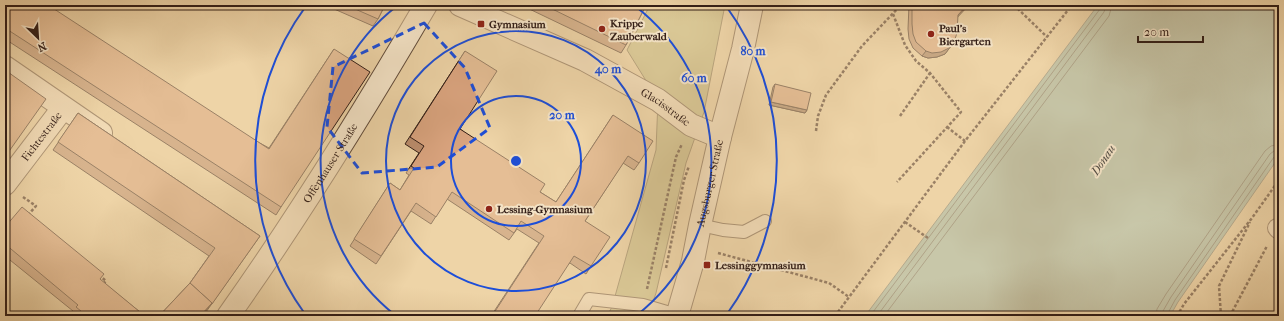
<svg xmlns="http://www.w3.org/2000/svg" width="1284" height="321" font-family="'IM FELL French Canon',serif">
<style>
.green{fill:#c0bb82;stroke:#7a6c4c}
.water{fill:#9ab8ac;stroke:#717a70}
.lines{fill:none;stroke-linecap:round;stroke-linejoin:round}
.shore{stroke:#666b62;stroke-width:1}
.service-casing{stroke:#624c3b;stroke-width:14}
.pedestrian-casing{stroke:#624c3b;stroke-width:20}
.minor-casing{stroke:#624c3b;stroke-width:24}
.tertiary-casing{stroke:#624c3b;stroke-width:24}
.path{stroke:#331e17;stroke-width:2.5;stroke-dasharray:3 2;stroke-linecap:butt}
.service{stroke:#f4e3c6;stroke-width:12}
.pedestrian{stroke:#f4e3c6;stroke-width:18}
.minor{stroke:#f4e3c6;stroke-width:22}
.tertiary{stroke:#f4e3c6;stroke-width:22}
.wall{fill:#bb8d6d;stroke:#331e17}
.shaded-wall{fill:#997359;stroke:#331e17}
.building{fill:#daa47f;stroke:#331e17}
.marked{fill:none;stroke:#1d4ed8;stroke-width:3;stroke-dasharray:8 5;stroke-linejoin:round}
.ring{fill:none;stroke:#1d4ed8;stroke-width:2}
.poi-dot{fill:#8f2418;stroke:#f4e3c6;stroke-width:1.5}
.labels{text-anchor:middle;stroke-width:4;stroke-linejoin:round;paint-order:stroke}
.poi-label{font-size:11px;font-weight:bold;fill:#331e17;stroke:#f4e3c6;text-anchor:start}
.street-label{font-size:11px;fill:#331e17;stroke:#f4e3c6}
.water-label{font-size:12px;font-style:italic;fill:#524c44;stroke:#f4e3c6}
.centre{fill:#1d4ed8;stroke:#f4e3c6;stroke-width:2}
.ring-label{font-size:12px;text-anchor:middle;font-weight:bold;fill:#1d4ed8;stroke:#f4e3c6;stroke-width:4;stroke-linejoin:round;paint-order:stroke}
</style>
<rect width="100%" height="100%" fill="#eed4a7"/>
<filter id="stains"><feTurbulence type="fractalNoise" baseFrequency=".005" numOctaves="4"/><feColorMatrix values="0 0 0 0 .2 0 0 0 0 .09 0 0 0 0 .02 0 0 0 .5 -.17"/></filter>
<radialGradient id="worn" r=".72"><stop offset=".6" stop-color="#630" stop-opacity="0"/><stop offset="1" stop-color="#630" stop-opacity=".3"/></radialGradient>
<path class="green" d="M650 5H725L704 112 686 163 656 293 648 316H607L612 307 656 150 658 100 627 50Z"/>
<path class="water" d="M1098 5H1279V157L1178 302 1170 316H865Z"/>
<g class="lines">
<g class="shore">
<path d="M870 316 1100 9 1101 5"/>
<path d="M877 316 1104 12 1106 5"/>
<path d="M884 316 1109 16 1112 5"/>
<path d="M1156 316 1157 309 1166 294 1265 151 1271 146 1279 144"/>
<path d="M1162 316 1163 311 1171 297 1270 154 1274 151 1279 150"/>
<path d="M1167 316 1168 313 1175 300 1274 157 1279 155"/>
</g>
<defs>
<g id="service">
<path d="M700 225 723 230 744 232 765 221"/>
<path d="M579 316 589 299 643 305 677 315"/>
</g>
<path id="pedestrian" d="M1277 228 1279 230"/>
<g id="minor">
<path id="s1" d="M460 5 585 60 658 100 691 125 720 137"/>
<path d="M5 67 101 133"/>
<path id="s2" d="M5 184 63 108"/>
<path id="s3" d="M228 316C299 216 364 111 426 5"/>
</g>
<g id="tertiary">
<path id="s4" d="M677 316 693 261 700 225 720 137 743 49 752 5"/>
</g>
</defs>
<use href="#service" class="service-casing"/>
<use href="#pedestrian" class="pedestrian-casing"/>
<use href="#minor" class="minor-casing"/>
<use href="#tertiary" class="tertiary-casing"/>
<g class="path">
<path d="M1014 5 1047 37"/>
<path d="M893 14 905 45 916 61 930 73 961 112 897 182"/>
<path d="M900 116 930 73"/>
<path d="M947 127 965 141"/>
<path d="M816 131 818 116 826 95 862 46 901 5"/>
<path d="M23 197 36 206 28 215"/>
<path d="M905 222 928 238"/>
<path d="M718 253 829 283 849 297"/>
<path d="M666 268 684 180 689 166"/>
<path d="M99 275 106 281 103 284"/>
<path d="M647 289 676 157 682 144"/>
<path d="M137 312 141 316"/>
<path d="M835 316 965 141 1072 5"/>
<path d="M1177 316 1184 304 1252 218 1279 180"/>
<path d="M1221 316 1219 286 1250 222"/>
<path d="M1230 316 1267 246"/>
</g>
<use href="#service" class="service"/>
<use href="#pedestrian" class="pedestrian"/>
<use href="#minor" class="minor"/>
<use href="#tertiary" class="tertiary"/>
</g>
<g class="wall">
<path d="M5 5 269 148 334 49 281 207 276 215 5 39Z"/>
<path d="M325 5H385L378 19 373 26Z"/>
<path d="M521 5H646L626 45 621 53Z"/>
<path d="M909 5H969L957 17 954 42 945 54 937 57 928 58 922 56 913 48 909 39 908 29Z"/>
<path d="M465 51 460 129 540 192 556 202 613 115 639 163 634 170 623 163 585 221 591 266 586 274 570 263 491 316 539 243 517 229 509 240 447 199 431 224 411 211 376 264 350 246 390 183 400 190 409 175 406 173 419 153 405 144Z"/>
<path d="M775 84 807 110 805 113 769 105 773 87Z"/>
<path d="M78 113 260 236 206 312 202 316H159L190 283 209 256 53 150Z"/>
<path d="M5 227 100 280 140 312 138 316H74L71 314 73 311 5 256Z"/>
</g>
<g class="shaded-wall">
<path d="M967 5H969L954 21 958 15Z"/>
<path d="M954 42 945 54 937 57 928 58 922 56 926 51Z"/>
<path d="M771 102 807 110 805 113 769 105Z"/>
<path d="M212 303 202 316H200Z"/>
</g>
<g class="building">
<path d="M5 5H48L269 149 334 49 370 72 281 207 5 28Z"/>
<path d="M346 5H385L378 19Z"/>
<path d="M544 5H646L626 45Z"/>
<path d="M912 5H967L958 15 957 33 954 42 949 48 941 52 932 53 926 51 916 42 913 34 912 24Z"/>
<path d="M465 51 497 71 460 129 545 184 540 192 556 202 613 115 653 141 639 163 628 156 585 221 610 237 591 266 574 256 535 316H492L544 236 521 221 514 233 452 192 436 217 416 203 381 256 354 239 390 183 400 190 414 168 411 166 424 146 410 137Z"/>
<path d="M5 70 46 99 5 157Z"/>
<path d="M775 84 811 93 807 110 771 102Z"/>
<path d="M78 113 260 236 212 304V303L190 283 215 248 58 142Z"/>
<path d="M22 207 104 274 100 279 140 312 137 316H87L76 307 78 305 5 244V227Z"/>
<path d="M190 283 212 303 200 316H159Z"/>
<path d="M294 314 297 316H292Z"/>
</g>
<path d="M0 0H1284V321H0ZM424 23 465 68 490 128 437 167 362 173 327 127 333 67Z" fill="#eed4a7" fill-opacity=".55" fill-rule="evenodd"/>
<path class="marked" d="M424 23 465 68 490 128 437 167 362 173 327 127 333 67Z"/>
<g class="ring">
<circle cx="516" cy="161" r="65"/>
<circle cx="516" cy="161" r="130"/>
<path d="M395 315A196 196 0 0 1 397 6M635 6A196 196 0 0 1 637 315"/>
<path d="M305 314A261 261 0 0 1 306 6M726 6A261 261 0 0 1 727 314"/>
</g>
<g class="poi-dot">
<rect x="477" y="20" width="8" height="8" rx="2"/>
<circle cx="602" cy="29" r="4"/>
<circle cx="931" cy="34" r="4"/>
<circle cx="489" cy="209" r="4"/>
<rect x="703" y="261" width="8" height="8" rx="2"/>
</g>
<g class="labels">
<g class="poi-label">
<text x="610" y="27">Krippe<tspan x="610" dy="13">Zauberwald</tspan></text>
<text x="489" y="28">Gymnasium</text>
<text x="939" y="32">Paul's<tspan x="939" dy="13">Biergarten</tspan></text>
<text x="497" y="213">Lessing-Gymnasium</text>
<text x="715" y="269">Lessinggymnasium</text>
</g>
<g class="street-label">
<text dy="4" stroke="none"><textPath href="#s1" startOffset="230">Glacisstraße</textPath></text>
<text dy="4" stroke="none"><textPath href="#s2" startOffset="60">Fichtestraße</textPath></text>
<text dy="4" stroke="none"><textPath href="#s3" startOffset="184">Offenhauser Straße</textPath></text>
<text dy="4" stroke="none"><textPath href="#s4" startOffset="137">Augsburger Straße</textPath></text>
</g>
<g class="water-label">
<text transform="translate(1103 160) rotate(-56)" y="4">Donau</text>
</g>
</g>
<circle cx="516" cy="161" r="6" class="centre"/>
<g class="ring-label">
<text x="753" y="55">80 m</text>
<text x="608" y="73">40 m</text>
<text x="694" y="82">60 m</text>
<text x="562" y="119">20 m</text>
</g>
<rect width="1284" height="321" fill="none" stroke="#eed4a7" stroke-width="20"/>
<rect x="6" y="6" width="1272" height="309" fill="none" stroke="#331e17" stroke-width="2"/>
<rect x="10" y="10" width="1264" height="301" fill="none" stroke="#331e17"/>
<g transform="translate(38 38) rotate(155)" stroke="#f4e3c6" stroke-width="3" paint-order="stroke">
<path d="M0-3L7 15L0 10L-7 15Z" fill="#331e17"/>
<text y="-6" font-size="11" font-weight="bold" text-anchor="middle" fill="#331e17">N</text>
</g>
<path d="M1138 36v6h65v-6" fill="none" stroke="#331e17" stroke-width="2"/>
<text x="1144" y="36" font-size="12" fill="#331e17" stroke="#f4e3c6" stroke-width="3" paint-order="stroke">20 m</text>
<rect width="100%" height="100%" filter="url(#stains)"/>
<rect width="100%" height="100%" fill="url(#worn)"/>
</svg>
